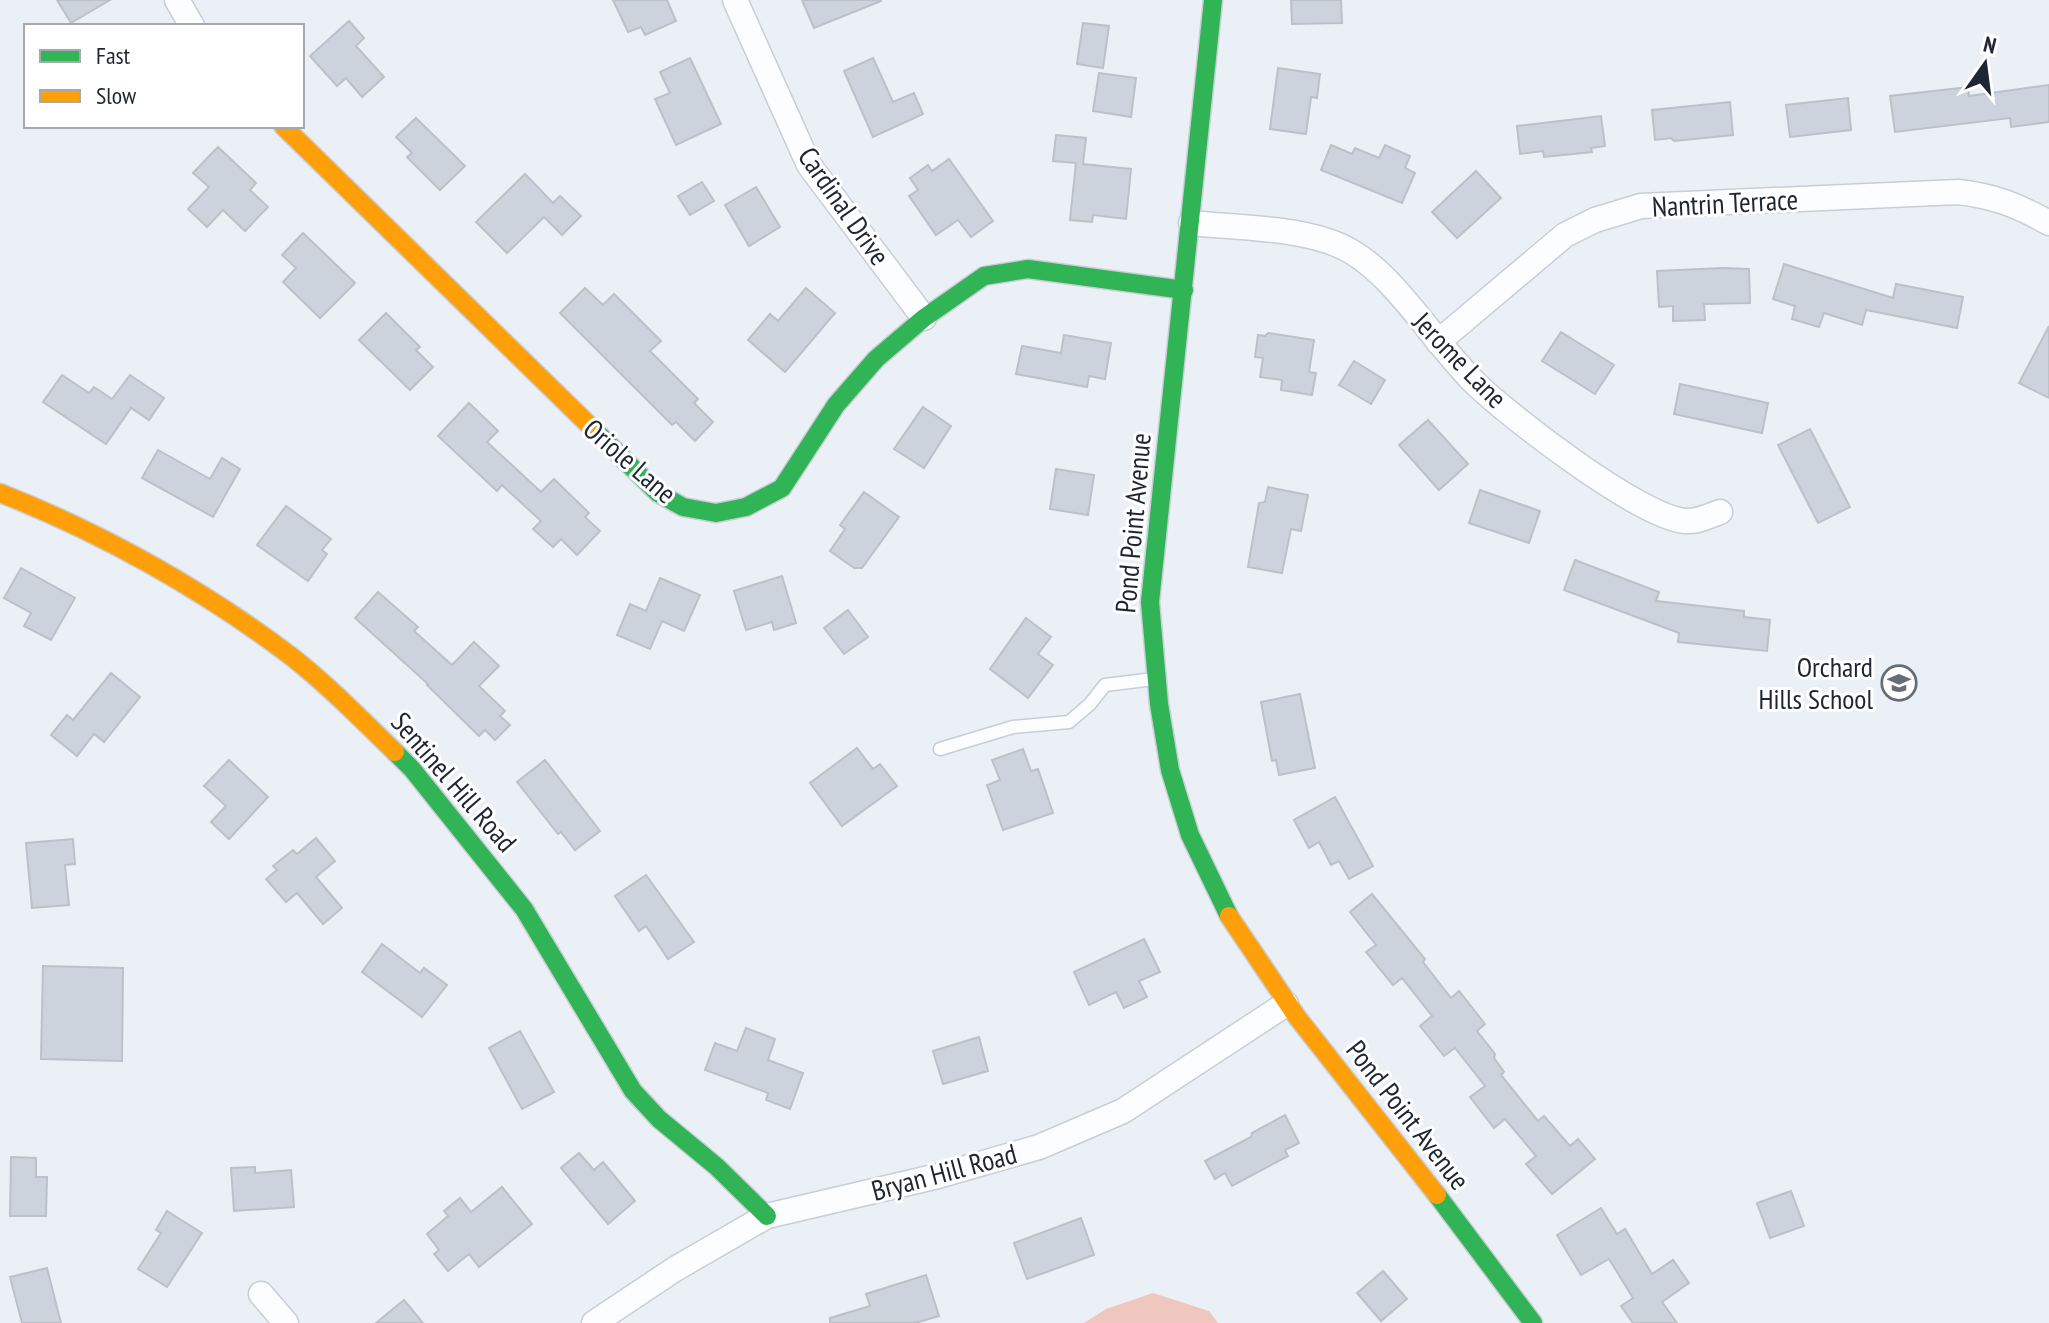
<svg xmlns="http://www.w3.org/2000/svg" width="2049" height="1323" font-family="'PT Sans Narrow',sans-serif">
<style>
.forest{fill:#f0c7be}
.building{fill:#cdd3dc;stroke:#bbc1c8;stroke-width:2}
.lines{fill:none;stroke-linecap:round;stroke-linejoin:round}
.lane-casing{stroke:#c8ced6;stroke-width:15}
.street-casing{stroke:#c8ced6;stroke-width:27}
.fast-casing{stroke:#c8ced6;stroke-width:21}
.slow-casing{stroke:#c8ced6;stroke-width:21}
.lane{stroke:#fcfdfe;stroke-width:12}
.street{stroke:#fcfdfe;stroke-width:24}
.fast{stroke:#30b455;stroke-width:18}
.slow{stroke:#ff9f0a;stroke-width:18}
.labels{text-anchor:middle;stroke-width:6;stroke-linejoin:round;paint-order:stroke}
.street-label{font-size:28px;fill:#1e2631;stroke:#fff}
.poi-label{font-size:28px;fill:#1e2631;stroke:#fff;text-anchor:end}
</style>
<rect width="100%" height="100%" fill="#ebf0f6"/>
<path class="forest" d="M1153 1293 1209 1311 1218 1323H1084L1106 1309Z"/>
<g class="building">
<path d="M57 0H110L71 23Z"/>
<path d="M613 0H667L676 21 645 35 641 27 628 32Z"/>
<path d="M802 0H881V1L814 28Z"/>
<path d="M1291 0H1341L1342 23 1292 24Z"/>
<path d="M349 21 364 38 356 46 384 77 362 97 346 78 337 86 310 56Z"/>
<path d="M1083 23 1109 26 1103 68 1077 64Z"/>
<path d="M690 58 721 124 676 145 655 99 670 93 660 72Z"/>
<path d="M873 58 893 102 914 93 923 114 873 137 844 71Z"/>
<path d="M1278 68 1320 74 1317 98 1311 97 1306 134 1270 129Z"/>
<path d="M1099 73 1136 78 1131 117 1093 111Z"/>
<path d="M2049 85V122L2011 127 2010 118 1895 132 1890 96 1968 87 1969 96Z"/>
<path d="M1848 98 1851 130 1790 137 1786 105Z"/>
<path d="M1730 102 1733 135 1674 141 1671 138 1655 140 1652 110Z"/>
<path d="M1601 116 1605 146 1591 148 1592 152 1544 157 1543 151 1520 154 1517 126Z"/>
<path d="M416 118 465 166 440 190 407 157 412 153 396 137Z"/>
<path d="M1056 135 1086 138 1083 164 1131 169 1126 219 1093 215 1092 222 1070 220 1076 163 1053 161Z"/>
<path d="M1331 145 1352 154 1355 148 1379 158 1385 145 1410 156 1405 168 1415 173 1402 203 1321 170Z"/>
<path d="M218 147 256 183 250 190 268 207 245 231 223 210 207 227 188 209 209 187 193 173Z"/>
<path d="M949 159 993 221 971 237 958 220 936 235 909 196 918 190 910 178 928 165 932 171Z"/>
<path d="M1476 171 1501 198 1457 238 1432 212Z"/>
<path d="M525 174 553 203 560 196 581 216 562 235 544 217 507 253 476 222Z"/>
<path d="M702 182 714 201 690 215 678 196Z"/>
<path d="M756 187 780 227 749 246 725 205Z"/>
<path d="M303 233 355 283 320 318 283 282 296 268 282 255Z"/>
<path d="M1784 264 1893 298 1896 284 1963 297 1957 328 1866 310 1862 325 1824 313 1819 327 1792 319 1795 306 1773 299Z"/>
<path d="M1723 268 1749 269 1750 303 1704 304 1705 320 1673 321V306L1659 307 1657 271Z"/>
<path d="M585 288 603 305 614 294 661 341 650 351 698 399 694 403 713 422 695 441 676 422 672 425 560 313Z"/>
<path d="M806 288 835 313 785 372 748 340 770 314 778 321Z"/>
<path d="M386 313 420 347 416 350 433 367 410 390 359 340Z"/>
<path d="M2049 326V398L2019 383Z"/>
<path d="M1561 332 1614 365 1595 394 1542 361Z"/>
<path d="M1268 333 1314 340 1309 372 1316 373 1312 395 1281 390 1282 380 1260 377 1263 358 1255 357 1258 335 1265 336Z"/>
<path d="M1064 335 1111 343 1105 379 1089 376 1087 387 1016 374 1022 346 1061 353Z"/>
<path d="M1354 361 1385 380 1371 404 1339 385Z"/>
<path d="M62 375 89 393 94 387 112 399 130 375 164 398 149 420 131 408 106 444 43 402Z"/>
<path d="M1680 384 1768 403 1762 433 1674 414Z"/>
<path d="M469 403 498 431 487 442 541 492 554 479 589 513 585 517 600 531 577 555 561 539 553 547 533 529 541 521 502 485 497 491 438 436Z"/>
<path d="M923 407 951 426 924 468 894 449Z"/>
<path d="M1428 420 1468 464 1439 490 1399 445Z"/>
<path d="M1810 429 1850 507 1818 523 1778 445Z"/>
<path d="M158 450 210 479 222 458 240 469 213 517 142 478Z"/>
<path d="M1056 469 1094 475 1088 515 1050 509Z"/>
<path d="M1268 487 1308 495 1301 531 1291 529 1282 573 1248 567 1259 503 1265 502Z"/>
<path d="M1480 490 1540 511 1529 543 1469 523Z"/>
<path d="M864 492 899 517 862 568H854L830 551 845 529 840 525Z"/>
<path d="M286 506 331 539 322 550 327 554 308 581 257 545Z"/>
<path d="M1575 560 1659 592 1656 601 1744 611V617L1770 620 1767 651 1678 642 1679 633 1564 590Z"/>
<path d="M21 568 75 598 51 640 24 626 31 613 4 598Z"/>
<path d="M782 576 796 623 774 630 772 622 746 630 734 591Z"/>
<path d="M660 578 700 595 684 631 662 621 650 649 617 635 630 604 646 611Z"/>
<path d="M378 592 418 627 414 631 452 665 474 642 499 666 479 686 505 711 500 716 510 725 495 740 485 730 479 736 427 685 428 684 355 618Z"/>
<path d="M848 610 868 637 844 654 824 628Z"/>
<path d="M1026 618 1051 637 1038 654 1053 665 1028 698 990 669Z"/>
<path d="M111 673 140 697 104 742 94 734 77 756 51 735 67 715 73 720Z"/>
<path d="M1300 694 1315 768 1279 775 1276 760 1272 761 1261 702Z"/>
<path d="M857 748 873 769 880 764 897 786 842 826 810 783Z"/>
<path d="M1023 749 1031 771 1038 769 1053 813 1003 830 987 785 1000 780 992 760Z"/>
<path d="M229 760 268 797 229 839 211 822 226 806 204 786Z"/>
<path d="M545 760 600 831 575 850 561 832 558 834 517 782Z"/>
<path d="M1335 797 1373 866 1349 879 1339 861 1331 865 1319 842 1309 848 1294 820Z"/>
<path d="M316 838 335 861 316 877 342 908 323 924 297 893 286 902 266 879 277 870 273 866 293 850 297 854Z"/>
<path d="M73 839 75 864 65 865 69 905 32 908 26 843Z"/>
<path d="M646 875 694 942 668 959 646 926 639 931 615 896Z"/>
<path d="M1372 894 1425 959 1423 962 1451 998 1459 991 1485 1024 1477 1031 1495 1054 1494 1058 1504 1072 1501 1075 1538 1121 1544 1116 1570 1146 1578 1139 1595 1159 1552 1194 1526 1164 1536 1156 1505 1119 1494 1128 1470 1097 1485 1086 1455 1048 1444 1056 1420 1026 1432 1016 1402 978 1393 985 1366 952 1376 945 1350 912Z"/>
<path d="M1144 939 1160 972 1139 981 1147 997 1124 1008 1116 992 1089 1005 1074 972Z"/>
<path d="M382 944 420 973 424 968 447 985 422 1017 362 972Z"/>
<path d="M43 966 123 968 122 1061 41 1059Z"/>
<path d="M746 1028 775 1039 768 1060 803 1073 790 1109 766 1100 768 1093 705 1070 715 1043 737 1051Z"/>
<path d="M520 1031 554 1092 522 1109 489 1048Z"/>
<path d="M979 1037 988 1071 943 1084 933 1051Z"/>
<path d="M1285 1115 1299 1143 1285 1150 1288 1156 1232 1186 1225 1173 1215 1179 1205 1161 1251 1137 1252 1133Z"/>
<path d="M579 1153 594 1170 603 1162 635 1201 608 1224 561 1168Z"/>
<path d="M11 1157 36 1158V1177H47L46 1216H10Z"/>
<path d="M255 1167V1173L291 1170 294 1207 234 1211 231 1168Z"/>
<path d="M502 1187 532 1224 479 1267 469 1254 448 1271 434 1254 439 1250 427 1234 448 1216 444 1211 460 1198 471 1212Z"/>
<path d="M1791 1191 1804 1226 1770 1238 1757 1203Z"/>
<path d="M1601 1208 1617 1234 1625 1229 1652 1274 1673 1260 1689 1283 1662 1302 1677 1323H1633L1621 1306 1633 1298 1609 1259 1581 1275 1557 1235Z"/>
<path d="M167 1211 202 1233 167 1287 138 1269 161 1233 156 1230Z"/>
<path d="M1081 1218 1094 1255 1027 1279 1014 1243Z"/>
<path d="M47 1268 61 1323H22L10 1277Z"/>
<path d="M1383 1271 1407 1299 1381 1321 1357 1293Z"/>
<path d="M926 1275 939 1316 915 1323H830V1318L870 1306 866 1294Z"/>
<path d="M404 1300 423 1323H376Z"/>
</g>
<g class="lines">
<defs>
<path id="lane" d="M940 749 1013 727 1069 722 1090 704 1105 685 1154 679"/>
<g id="street">
<path d="M177 0 192 26"/>
<path d="M735 0 809 165 924 318"/>
<path d="M1191 223C1239 228 1311 227 1352 252 1398 279 1437 347 1477 385 1513 419 1640 517 1685 521 1697 522 1709 516 1720 512"/>
<path d="M1438 342 1565 235 1595 220 1641 206 1958 192C1994 196 2017 205 2049 223"/>
<path d="M261 1294 286 1323"/>
<path d="M594 1323 675 1269 767 1216 938 1176 1039 1147 1123 1111 1286 1004"/>
</g>
<g id="fast">
<path d="M1213 0 1150 602 1159 704 1170 770 1190 835 1229 916"/>
<path d="M590 426 658 493 683 507 716 513 746 507 782 488 836 405 876 359 924 318 984 276 1028 269 1184 290"/>
<path d="M395 752 412 769 524 909 633 1091 659 1119 717 1167 767 1216"/>
<path d="M1437 1195 1533 1323"/>
</g>
<g id="slow">
<path d="M283 126 590 426"/>
<path d="M0 493C102 533 204 590 292 657 328 685 362 720 395 752"/>
<path d="M1229 916 1297 1017 1437 1195"/>
</g>
</defs>
<use href="#lane" class="lane-casing"/>
<use href="#street" class="street-casing"/>
<use href="#fast" class="fast-casing"/>
<use href="#slow" class="slow-casing"/>
<use href="#lane" class="lane"/>
<use href="#street" class="street"/>
<use href="#fast" class="fast"/>
<use href="#slow" class="slow"/>
</g>
<defs>
<symbol id="school-ring" viewBox="-11 -11 22 22"><circle r="9.5" fill="#fff" stroke="#666d76" stroke-width="1.5"/><path d="M0-5L7-2L0 1L-7-2ZM-4 1L0 2.5L4 1V4Q0 6-4 4Z" fill="#666d76"/></symbol>
</defs>
<g fill-rule="evenodd">
<use href="#school-ring" x="1879" y="663" width="40" height="40"/>
</g>
<g class="labels">
<g class="street-label">
<text transform="translate(1725 203) rotate(-3)" y="10">Nantrin Terrace</text>
<text transform="translate(844 206) rotate(55)" y="10">Cardinal Drive</text>
<text transform="translate(1460 360) rotate(46)" y="10">Jerome Lane</text>
<text transform="translate(630 461) rotate(41)" y="10">Oriole Lane</text>
<text transform="translate(1133 523) rotate(-85)" y="10">Pond Point Avenue</text>
<text transform="translate(454 782) rotate(49)" y="10">Sentinel Hill Road</text>
<text transform="translate(1408 1115) rotate(52)" y="10">Pond Point Avenue</text>
<text transform="translate(944 1172) rotate(-15)" y="10">Bryan Hill Road</text>
</g>
<g class="poi-label">
<text x="1873" y="677">Orchard<tspan x="1873" dy="32">Hills School</tspan></text>
</g>
</g>
<rect x="24" y="24" width="280" height="104" fill="#ffffff" stroke="#a5a8ad" stroke-width="2"/>
<rect x="40" y="50" width="40" height="12" fill="#30b455" stroke="#a5a8ad" stroke-width="2"/>
<text x="96" y="64" font-size="24" fill="#1e2631">Fast</text>
<rect x="40" y="90" width="40" height="12" fill="#ff9f0a" stroke="#a5a8ad" stroke-width="2"/>
<text x="96" y="104" font-size="24" fill="#1e2631">Slow</text>
<g transform="translate(1985 64) rotate(14)" stroke="#ffffff" stroke-width="6" paint-order="stroke">
<path d="M0-6L14 30L0 20L-14 30Z" fill="#1e2631"/>
<text y="-12" font-size="22" font-weight="bold" text-anchor="middle" fill="#1e2631">N</text>
</g>
</svg>
